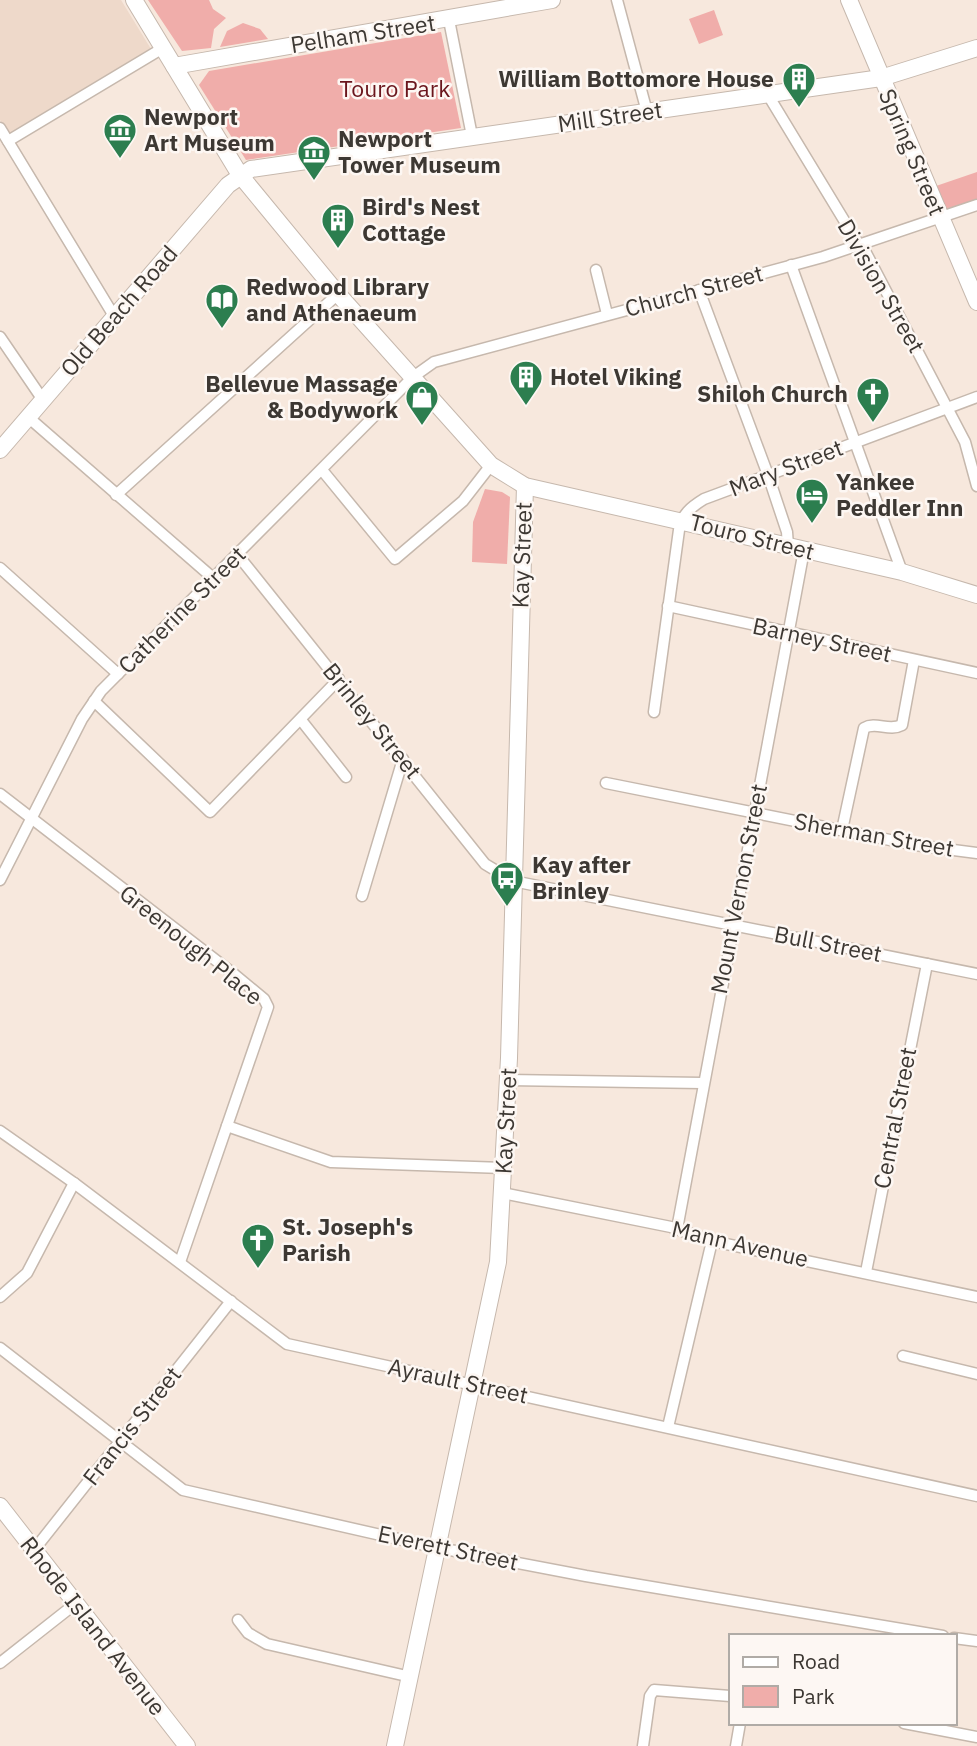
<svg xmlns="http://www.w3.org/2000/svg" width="977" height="1746" font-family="'IBM Plex Sans',sans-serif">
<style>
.built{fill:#eed9ca}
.green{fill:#f0adaa}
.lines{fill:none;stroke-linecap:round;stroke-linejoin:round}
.street-casing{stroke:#c6b8ad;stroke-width:13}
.secondary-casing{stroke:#c6b8ad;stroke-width:18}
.street{stroke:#fff;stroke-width:10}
.secondary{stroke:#fff;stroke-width:16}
.labels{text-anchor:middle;stroke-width:5;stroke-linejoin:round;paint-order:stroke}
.street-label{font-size:23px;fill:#3d3833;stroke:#fdf7f3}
.poi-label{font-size:23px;font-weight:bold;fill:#3d3833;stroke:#fdf7f3;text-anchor:start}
.park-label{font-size:23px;fill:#6a151c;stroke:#fdf7f3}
</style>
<rect width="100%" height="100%" fill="#f7e8dd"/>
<path class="built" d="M0 0H121L151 49 9 134 0 120Z"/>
<g class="green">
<path d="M148 0H209L213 9 226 18 214 29 211 48 182 51Z"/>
<path d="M714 10 723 35 699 44 689 19Z"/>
<path d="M243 23 260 29 268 39 220 47 227 31Z"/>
<path d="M441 32 461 128 246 160 199 85 209 71Z"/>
<path d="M977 172V199L947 211 936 186Z"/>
<path d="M485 489 502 492 510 497 507 564 472 562 473 522Z"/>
</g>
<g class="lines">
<defs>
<g id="street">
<path d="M617 0 647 112"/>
<path d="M449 20 472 136"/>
<path d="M768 95 856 240 866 253 965 442 977 486"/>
<path d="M0 128 114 316"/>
<path d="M8 141 163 48"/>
<path d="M791 265 902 572"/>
<path d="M596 270 607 314"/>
<path d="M699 290 768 475 787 532 788 546"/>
<path d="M0 337 43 400"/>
<path d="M28 417 213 578"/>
<path d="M322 470 395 559 463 501 491 465"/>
<path d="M116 495 338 294"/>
<path d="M237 554 485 864 513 881 977 974"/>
<path d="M0 568 118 674"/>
<path d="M668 606 977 673"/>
<path d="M94 701 210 812 339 679"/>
<path d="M654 712 679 530C682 514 691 507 704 499L977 397"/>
<path d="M301 720 346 777"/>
<path d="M606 783 915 845 977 853"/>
<path d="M0 794 235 975 264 999 268 1007 180 1262"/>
<path d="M842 830 864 728C876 721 889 732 902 725L914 660"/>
<path d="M0 880 82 719 101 691 413 377 434 362 823 257 977 205"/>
<path d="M362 896 403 759"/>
<path d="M508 1080 702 1083"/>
<path d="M227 1126 331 1162 503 1168"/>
<path d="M0 1131 74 1183 287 1344 977 1496"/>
<path d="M502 1193 671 1227 712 1241 977 1297"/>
<path d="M677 1229 804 550"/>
<path d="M866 1272 927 964"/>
<path d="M0 1297 27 1273 74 1183"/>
<path d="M0 1348 183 1490 429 1546 586 1576 943 1636"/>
<path d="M903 1356 977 1374"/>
<path d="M668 1427 712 1241"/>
<path d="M34 1550 231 1301"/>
<path d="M238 1620 248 1633 267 1644 411 1677"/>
<path d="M954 1638 977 1641"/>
<path d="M0 1663 75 1604"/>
<path d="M904 1723 977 1737"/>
<path d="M643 1746 650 1696 654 1690 730 1696"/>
<path d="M736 1746 740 1723"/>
</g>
<g id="secondary">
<path d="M134 0 240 175 338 294 491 465 525 486 902 572 977 595"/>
<path d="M849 0 977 302"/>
<path d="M174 66 552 0"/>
<path d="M0 450 228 185 251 169 881 78 977 48"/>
<path d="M0 1506 187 1746"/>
<path d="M395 1746 498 1262 509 1058 525 486"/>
</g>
</defs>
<use href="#street" class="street-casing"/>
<use href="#secondary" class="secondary-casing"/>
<use href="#street" class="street"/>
<use href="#secondary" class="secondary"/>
</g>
<defs>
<symbol id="building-pin" viewBox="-11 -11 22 30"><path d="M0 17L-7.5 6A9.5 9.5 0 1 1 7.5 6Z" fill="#2c7e4f" stroke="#fdf7f3"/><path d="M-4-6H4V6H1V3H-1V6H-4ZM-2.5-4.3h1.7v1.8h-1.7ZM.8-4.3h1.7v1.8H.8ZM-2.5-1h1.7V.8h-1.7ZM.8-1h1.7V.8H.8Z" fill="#fff"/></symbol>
<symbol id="museum-pin" viewBox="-11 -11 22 30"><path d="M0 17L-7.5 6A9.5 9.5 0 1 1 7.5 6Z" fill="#2c7e4f" stroke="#fdf7f3"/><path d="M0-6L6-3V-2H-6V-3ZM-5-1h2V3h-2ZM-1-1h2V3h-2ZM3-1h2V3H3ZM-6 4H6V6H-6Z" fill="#fff"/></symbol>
<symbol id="library-pin" viewBox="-11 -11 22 30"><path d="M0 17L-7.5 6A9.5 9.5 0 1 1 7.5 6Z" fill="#2c7e4f" stroke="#fdf7f3"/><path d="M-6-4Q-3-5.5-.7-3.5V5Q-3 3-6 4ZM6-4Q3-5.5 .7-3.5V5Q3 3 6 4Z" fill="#fff"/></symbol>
<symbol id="church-pin" viewBox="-11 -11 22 30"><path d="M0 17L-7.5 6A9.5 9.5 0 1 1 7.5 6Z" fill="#2c7e4f" stroke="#fdf7f3"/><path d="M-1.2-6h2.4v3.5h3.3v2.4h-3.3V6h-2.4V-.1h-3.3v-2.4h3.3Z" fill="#fff"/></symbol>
<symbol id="shop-pin" viewBox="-11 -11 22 30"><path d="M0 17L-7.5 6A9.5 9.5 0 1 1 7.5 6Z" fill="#2c7e4f" stroke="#fdf7f3"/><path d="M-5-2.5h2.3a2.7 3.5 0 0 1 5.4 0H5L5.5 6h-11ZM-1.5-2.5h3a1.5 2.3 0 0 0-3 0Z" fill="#fff"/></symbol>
<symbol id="hotel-pin" viewBox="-11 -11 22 30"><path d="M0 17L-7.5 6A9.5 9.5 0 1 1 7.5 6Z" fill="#2c7e4f" stroke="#fdf7f3"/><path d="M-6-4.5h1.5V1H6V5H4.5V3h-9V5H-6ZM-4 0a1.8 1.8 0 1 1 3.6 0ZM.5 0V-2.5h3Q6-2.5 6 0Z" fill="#fff"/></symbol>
<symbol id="bus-pin" viewBox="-11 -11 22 30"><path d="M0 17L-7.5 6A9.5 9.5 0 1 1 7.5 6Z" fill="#2c7e4f" stroke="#fdf7f3"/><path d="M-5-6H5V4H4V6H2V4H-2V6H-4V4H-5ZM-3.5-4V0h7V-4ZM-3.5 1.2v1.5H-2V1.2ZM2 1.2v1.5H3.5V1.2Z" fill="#fff"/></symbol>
</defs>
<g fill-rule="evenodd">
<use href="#building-pin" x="780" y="60" width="38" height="52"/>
<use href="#museum-pin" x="101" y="111" width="38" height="52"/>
<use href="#museum-pin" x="295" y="133" width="38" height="52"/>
<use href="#building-pin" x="319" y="201" width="38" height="52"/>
<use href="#library-pin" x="203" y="281" width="38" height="52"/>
<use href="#building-pin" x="507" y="358" width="38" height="52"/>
<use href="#church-pin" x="854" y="375" width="38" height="52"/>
<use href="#shop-pin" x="403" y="378" width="38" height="52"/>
<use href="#hotel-pin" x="793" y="476" width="38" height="52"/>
<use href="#bus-pin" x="488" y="859" width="38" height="52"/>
<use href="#church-pin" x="239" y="1221" width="38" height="52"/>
</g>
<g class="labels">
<g class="street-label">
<text transform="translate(363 34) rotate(-9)" y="8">Pelham Street</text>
<text transform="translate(610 117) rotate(-8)" y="8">Mill Street</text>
<text transform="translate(912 152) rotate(67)" y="8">Spring Street</text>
<text transform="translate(881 286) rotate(60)" y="8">Division Street</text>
<text transform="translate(694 291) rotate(-15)" y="8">Church Street</text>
<text transform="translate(119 311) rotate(-49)" y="8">Old Beach Road</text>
<text transform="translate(786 468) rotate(-21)" y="8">Mary Street</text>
<text transform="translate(752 537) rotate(14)" y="8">Touro Street</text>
<text transform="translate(522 555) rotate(-88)" y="8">Kay Street</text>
<text transform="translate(182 610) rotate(-45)" y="8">Catherine Street</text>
<text transform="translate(822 640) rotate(12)" y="8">Barney Street</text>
<text transform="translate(372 721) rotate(51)" y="8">Brinley Street</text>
<text transform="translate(874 835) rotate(10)" y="8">Sherman Street</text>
<text transform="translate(739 889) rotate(-79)" y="8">Mount Vernon Street</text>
<text transform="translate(828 944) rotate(11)" y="8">Bull Street</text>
<text transform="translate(191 945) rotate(39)" y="8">Greenough Place</text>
<text transform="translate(895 1118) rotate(-79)" y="8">Central Street</text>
<text transform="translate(506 1121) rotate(-87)" y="8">Kay Street</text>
<text transform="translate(740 1244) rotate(13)" y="8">Mann Avenue</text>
<text transform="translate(458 1381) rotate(12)" y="8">Ayrault Street</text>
<text transform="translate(132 1426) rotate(-52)" y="8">Francis Street</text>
<text transform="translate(448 1548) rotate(12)" y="8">Everett Street</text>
<text transform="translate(93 1626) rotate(52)" y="8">Rhode Island Avenue</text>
</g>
<g class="poi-label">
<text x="774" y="87" text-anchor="end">William Bottomore House</text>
<text x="144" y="125">Newport<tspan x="144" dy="26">Art Museum</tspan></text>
<text x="338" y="147">Newport<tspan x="338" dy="26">Tower Museum</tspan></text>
<text x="362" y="215">Bird's Nest<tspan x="362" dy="26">Cottage</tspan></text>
<text x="246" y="295">Redwood Library<tspan x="246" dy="26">and Athenaeum</tspan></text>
<text x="550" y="385">Hotel Viking</text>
<text x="398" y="392" text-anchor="end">Bellevue Massage<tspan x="398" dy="26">&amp; Bodywork</tspan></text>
<text x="848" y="402" text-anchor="end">Shiloh Church</text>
<text x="836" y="490">Yankee<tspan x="836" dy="26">Peddler Inn</tspan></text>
<text x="532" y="873">Kay after<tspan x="532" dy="26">Brinley</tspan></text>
<text x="282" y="1235">St. Joseph's<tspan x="282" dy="26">Parish</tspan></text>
</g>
<g class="park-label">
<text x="395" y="97">Touro Park</text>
</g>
</g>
<rect x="729" y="1634" width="228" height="91" fill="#fdf7f3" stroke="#b0aba6" stroke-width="2"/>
<rect x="743" y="1657" width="35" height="10" fill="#ffffff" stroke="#b0aba6" stroke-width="2"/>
<text x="792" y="1669" font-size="21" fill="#3d3833">Road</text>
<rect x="743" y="1686" width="35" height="21" fill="#f0adaa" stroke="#b0aba6" stroke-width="2"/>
<text x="792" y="1704" font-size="21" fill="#3d3833">Park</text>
</svg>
